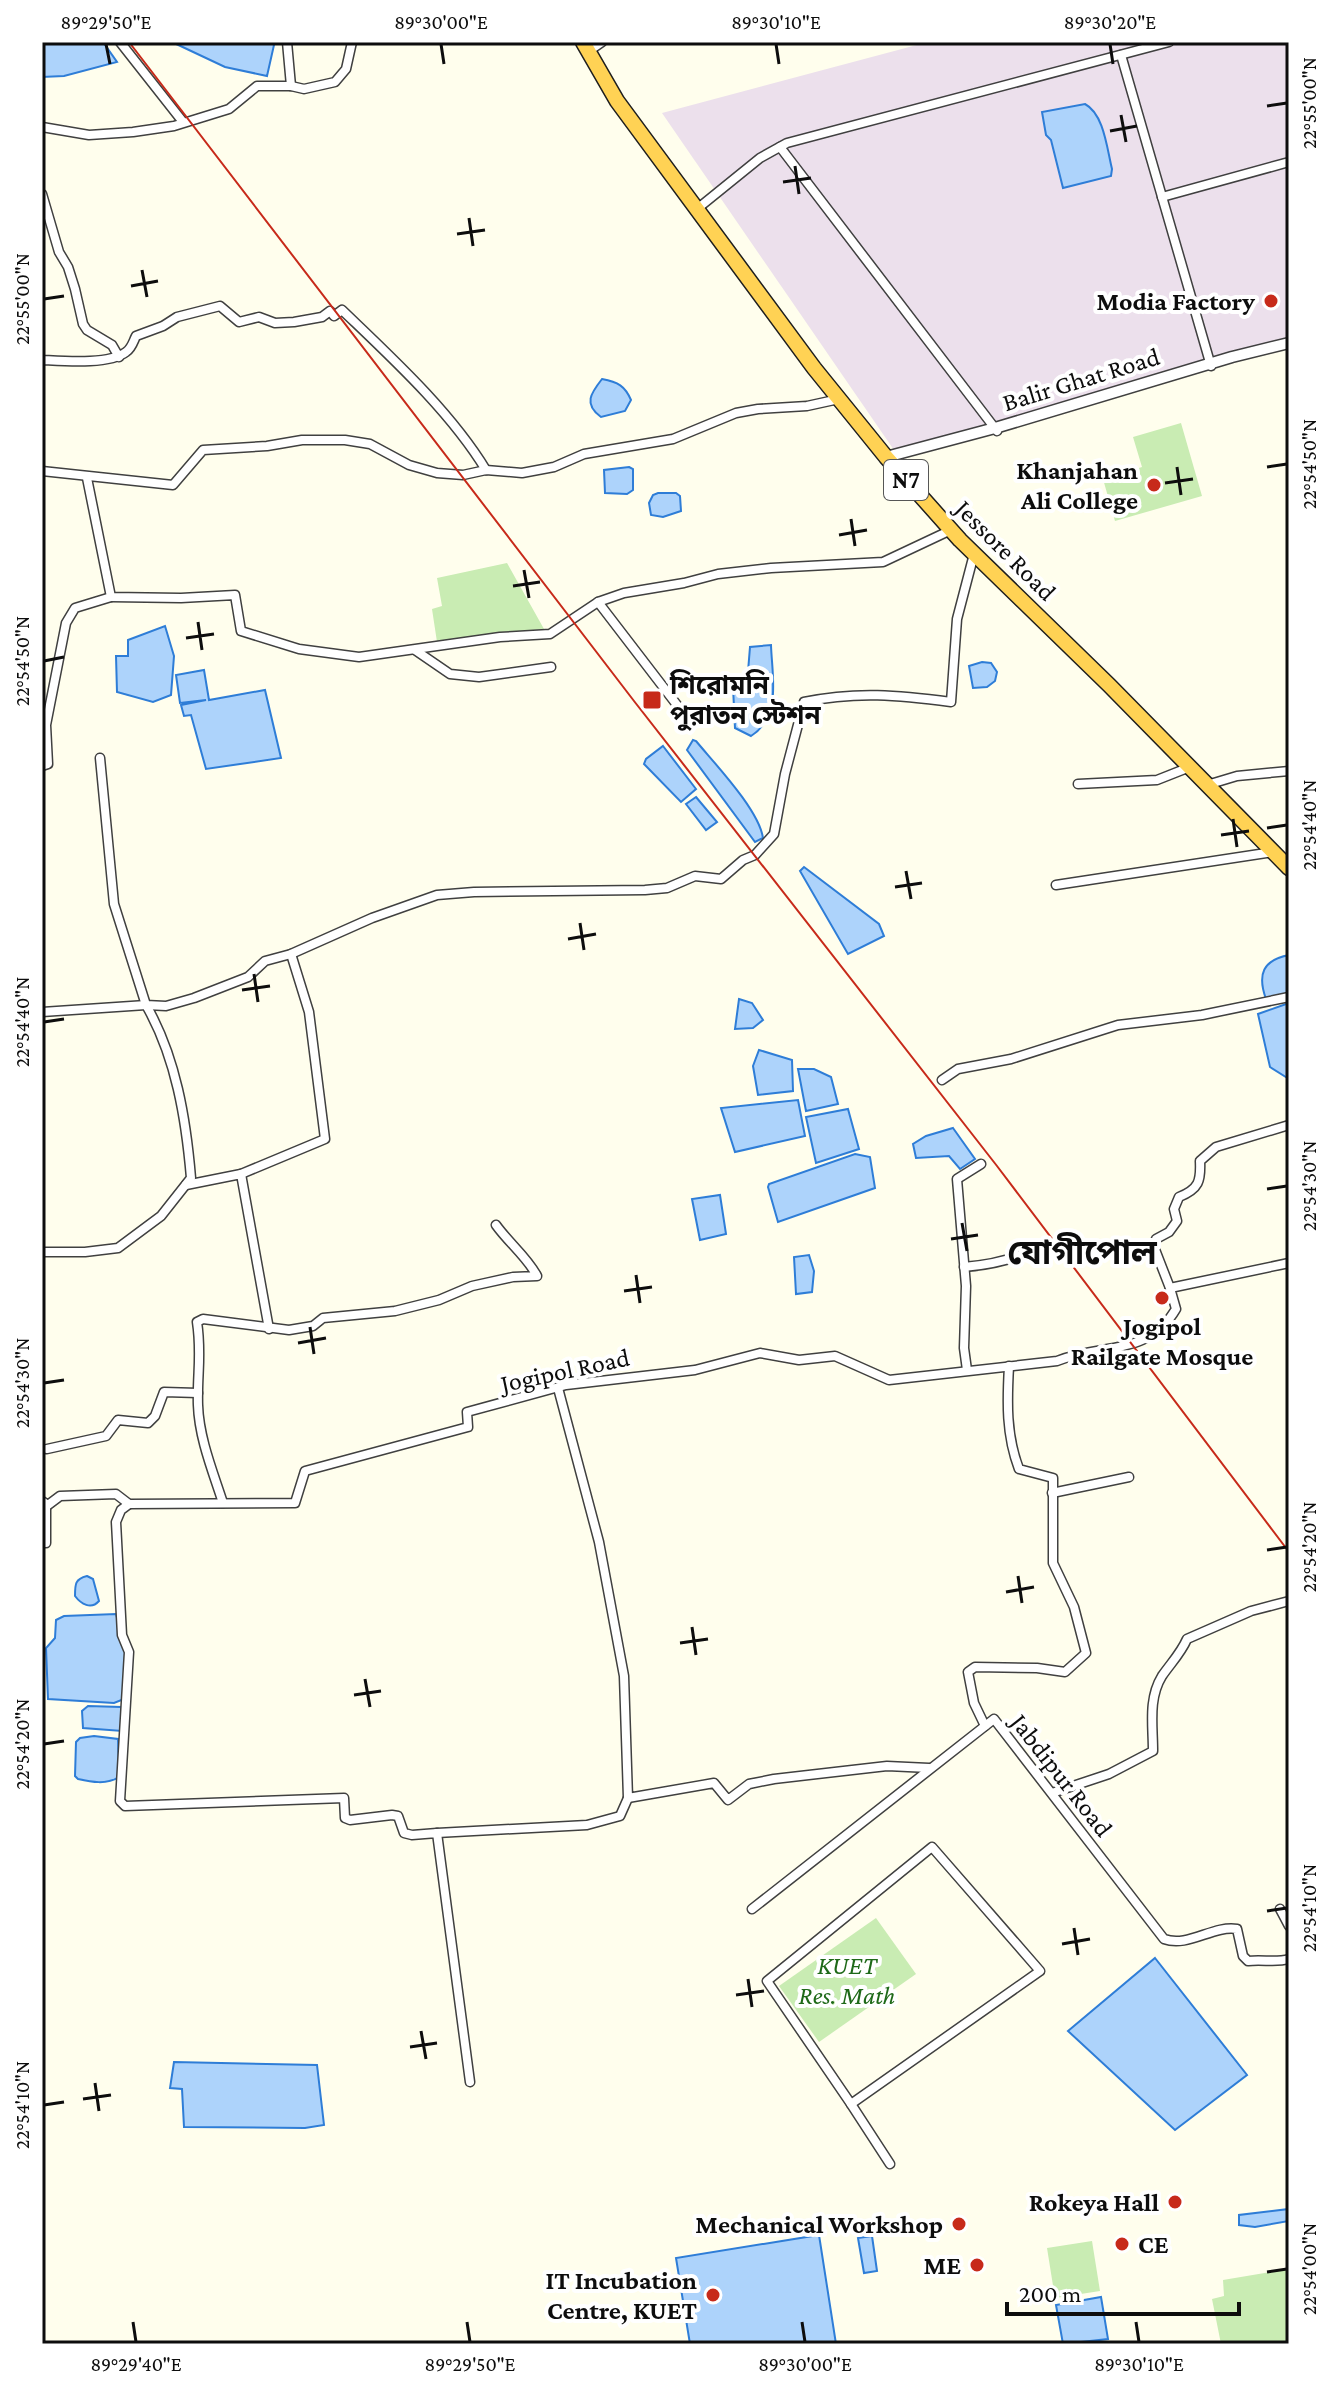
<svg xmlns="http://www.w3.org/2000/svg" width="1331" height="2386" font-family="'Crimson Pro','Noto Sans Bengali',serif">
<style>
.industrial{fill:#ece0ec}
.green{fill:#c9ecb3}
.water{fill:#add3fb;stroke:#2e7dd7;stroke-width:2}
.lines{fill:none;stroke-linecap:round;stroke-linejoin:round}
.minor-casing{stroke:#404040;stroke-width:11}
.tertiary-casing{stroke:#404040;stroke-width:13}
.trunk-casing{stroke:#1e1e1e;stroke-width:17}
.minor{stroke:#fff;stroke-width:8}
.tertiary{stroke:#fff;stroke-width:10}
.trunk{stroke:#ffd254;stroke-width:14}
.rail{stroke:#c72a1a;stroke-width:2}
.ticks{fill:none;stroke:#0d0d0d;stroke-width:3}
.poi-dot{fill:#c72a1a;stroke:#fff;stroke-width:3}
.labels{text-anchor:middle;stroke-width:8;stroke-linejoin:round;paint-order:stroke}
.shield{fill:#fff;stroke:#565656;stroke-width:2}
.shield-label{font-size:24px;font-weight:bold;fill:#0d0d0d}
.poi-label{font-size:26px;font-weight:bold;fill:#0d0d0d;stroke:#fff;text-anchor:end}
.street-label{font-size:26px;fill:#0d0d0d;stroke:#fff}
.park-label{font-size:26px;font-style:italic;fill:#1e6918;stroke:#fff}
.district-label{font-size:34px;font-weight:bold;fill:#0d0d0d;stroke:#fff}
.neatline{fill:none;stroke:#0d0d0d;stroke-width:3}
.ticks-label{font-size:20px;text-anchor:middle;fill:#0d0d0d}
</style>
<rect width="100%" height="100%" fill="#fffeed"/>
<path class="industrial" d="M928 42H1289V343L896 453 662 113Z"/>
<g class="green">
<path d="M1181 423 1202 496 1115 521 1103 479 1142 467 1133 437Z"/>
<path d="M507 563 544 629 437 642 432 609 442 606 437 578Z"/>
<path d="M876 1918 916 1974 819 2042 779 1986Z"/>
<path d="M1092 2241 1100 2291 1055 2298 1047 2248Z"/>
<path d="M1289 2269V2344H1221L1212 2299 1224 2296 1223 2280Z"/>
</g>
<g class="water">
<path d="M42 42H103L117 62 64 76 42 77Z"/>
<path d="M172 42H270L274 45 267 76 225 67Z"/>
<path d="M1085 104C1104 114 1107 149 1112 169L1111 176 1063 188 1051 140 1046 135 1042 112Z"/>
<path d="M602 379C618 382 625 386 631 400L625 411 601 417C583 404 591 393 602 379Z"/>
<path d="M629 467 633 469V490L627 494 605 493 604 470Z"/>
<path d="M658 493H676L680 496 681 511 663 517 651 515 649 503 653 495Z"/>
<path d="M165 626 174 656 171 695 153 702 117 692 116 656H128V640Z"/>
<path d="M771 645C772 677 782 716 751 736L735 728 733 687 747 684 750 647Z"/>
<path d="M982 662 991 663 997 672 995 681 987 687 973 688 969 666Z"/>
<path d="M204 670 209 700 265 690 281 758 206 769 191 715 184 716 181 705 206 700 180 703 176 675Z"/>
<path d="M693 740 696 741C715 764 759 810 763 838L755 842 687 750Z"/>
<path d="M663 746 696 789 681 802 644 764 646 759Z"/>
<path d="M696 797 717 822 706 830 686 804Z"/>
<path d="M804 867 879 924 884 936 848 954 800 871Z"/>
<path d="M1289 955V993L1266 999C1257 974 1263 960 1289 955Z"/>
<path d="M739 999 752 1003 763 1020 753 1028 735 1029Z"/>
<path d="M1289 1003V1079L1270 1067 1258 1014Z"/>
<path d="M759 1050 792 1060 793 1091 758 1095 753 1066Z"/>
<path d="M798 1069H814L831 1077 838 1104 806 1111Z"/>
<path d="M798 1100 805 1136 735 1152 721 1108Z"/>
<path d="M848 1109 859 1149 816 1163 806 1117Z"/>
<path d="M953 1128 975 1159 960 1169 949 1156 916 1158 913 1144 926 1136Z"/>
<path d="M855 1154 870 1157 875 1188 778 1222 768 1187 769 1184Z"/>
<path d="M720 1195 726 1234 700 1240 692 1199Z"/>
<path d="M809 1255 814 1271 812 1292 796 1294 794 1257Z"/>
<path d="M87 1576 93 1579 99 1601C91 1610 81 1604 75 1596 75 1584 75 1579 87 1576Z"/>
<path d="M116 1614 127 1655 124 1699 114 1703 48 1699 46 1648 55 1638 56 1620 64 1616Z"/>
<path d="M88 1706 121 1707 122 1731 83 1728 82 1711Z"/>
<path d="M94 1736 118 1739 119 1777C107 1785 91 1782 78 1779L75 1776 76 1742 80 1738Z"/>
<path d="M1155 1958 1247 2075 1175 2130 1068 2031Z"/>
<path d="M174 2062 317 2065 324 2125 305 2128 184 2127 182 2089 170 2088Z"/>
<path d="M1289 2209V2221L1255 2227 1239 2225V2215Z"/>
<path d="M819 2235 836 2344H690L676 2258Z"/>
<path d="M872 2236 877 2271 864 2273 858 2238Z"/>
<path d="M1101 2297 1108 2339 1063 2344 1056 2305Z"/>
</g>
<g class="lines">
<defs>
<g id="minor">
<path d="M120 42 183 122"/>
<path d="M287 42 291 86"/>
<path d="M589 51 602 42"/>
<path d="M1121 55 1211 366"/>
<path d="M42 127 89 135 133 132 174 126 229 109 257 86H291L304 89 335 82 346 69 352 42"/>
<path d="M780 147 997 431"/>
<path d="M42 194 59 252 68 267 75 289 83 324 87 330 112 345 119 357"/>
<path d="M1162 197 1289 162"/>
<path d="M697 209 760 158 787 143 1169 42"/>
<path d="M42 360C63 361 109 365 126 352 132 348 133 342 136 336L163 326 177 317 220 306 239 322 259 317 275 323 294 322 322 317 330 311 334 316 342 310C392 358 450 411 486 470"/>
<path d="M42 471 173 485 203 450 267 446 302 440H345L370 444 409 465 437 473 463 475 486 470 522 473 554 467 584 454 673 439 736 413 758 409 807 406 839 399"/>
<path d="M87 478 111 597 181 598 235 595 241 631 299 649 359 657 500 637 550 634 598 602 624 593 684 583 718 574 771 568 883 562 951 530"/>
<path d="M598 602 687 718"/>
<path d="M415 650 450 674 479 677 551 667"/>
<path d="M100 758 114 904 146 1005 166 1006 194 998 248 977 265 961 291 954 372 918 437 895 474 892 645 890 667 888 695 876 721 879 743 860 755 855 774 834 785 774 804 702C856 691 899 695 951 702L957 619 974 554"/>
<path d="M42 766 48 764 46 725 66 623 75 608 111 597"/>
<path d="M1078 784 1157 780 1190 767"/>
<path d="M1207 785 1237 776 1289 771"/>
<path d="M1056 885 1273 852"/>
<path d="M42 1012 146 1005C176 1057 186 1119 191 1178L161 1216 118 1248 85 1252H42"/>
<path d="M942 1080 958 1069 1011 1059 1118 1025 1202 1015 1289 997"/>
<path d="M241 1174 325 1139 309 1012 291 954"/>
<path d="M186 1185 241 1174 269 1329"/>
<path d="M964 1267C990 1265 1018 1259 1042 1245"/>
<path d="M1170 1288 1154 1247 1156 1239 1169 1232 1177 1221 1174 1209 1179 1197C1199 1189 1201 1181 1200 1161L1216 1147 1289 1125"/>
<path d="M967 1370 964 1348 966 1286 957 1179 981 1164"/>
<path d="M558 1388 599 1542 624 1676 628 1798 714 1783 728 1800 749 1784 774 1779 887 1766 929 1768"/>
<path d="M47 1449 106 1436 118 1420 148 1423 155 1416 164 1392 198 1393"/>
<path d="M1052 1493 1129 1477"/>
<path d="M42 1501 48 1505 60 1496 116 1494 129 1504 295 1503 305 1471 468 1427 467 1412 566 1385 695 1370 760 1353 799 1360 835 1356 889 1380 1057 1361C1101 1343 1148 1357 1176 1309L1170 1288 1289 1263"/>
<path d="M223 1503C213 1472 199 1438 198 1405 197 1374 202 1354 197 1322L203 1319 289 1330 313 1326 323 1318 395 1311 439 1300 472 1286 513 1277 537 1276C528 1258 508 1242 496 1225"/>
<path d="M129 1504 121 1510 116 1522 122 1635 129 1652 120 1801 125 1806 344 1798 345 1818 350 1820 392 1815 398 1816 404 1833 412 1835 437 1833 470 2082"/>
<path d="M42 1543H46V1505"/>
<path d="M985 1726 974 1703 968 1672 975 1667 1037 1668 1065 1672 1086 1653 1074 1607 1053 1563V1478L1019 1469C1006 1435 1007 1402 1009 1366"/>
<path d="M1052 1793 1109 1774 1153 1751C1153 1725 1148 1699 1162 1676 1171 1663 1181 1653 1187 1639L1251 1611 1289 1601"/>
<path d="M437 1833 587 1825 620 1816 628 1798"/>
<path d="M932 1847 1040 1971 851 2104 767 1981Z"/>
<path d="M752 1909 994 1719 1164 1939C1188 1948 1213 1925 1237 1929L1243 1956 1248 1961C1263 1959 1275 1963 1289 1959"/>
<path d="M1280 1909 1289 1926"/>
<path d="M851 2104 890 2164"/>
</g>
<path id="tertiary" d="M886 457 995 428 1232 357 1289 343"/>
<path id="trunk" d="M583 42 617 101 814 368 886 457 960 540 1109 685 1289 868"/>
</defs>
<use href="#minor" class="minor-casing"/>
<use href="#tertiary" class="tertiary-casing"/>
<use href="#trunk" class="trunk-casing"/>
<use href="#minor" class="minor"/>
<use href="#tertiary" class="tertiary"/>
<use href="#trunk" class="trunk"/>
<path class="rail" d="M129 42 634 701 997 1166 1289 1552"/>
</g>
<path class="ticks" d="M106 44 110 64M441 44 444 64M776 44 779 64M1110 44 1113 64M1267 106 1287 103M1121 115 1126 142M1110 131 1137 126M795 166 799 194M783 182 811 178M469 218 473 246M457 234 485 230M142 270 147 297M131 286 158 281M44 299 64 296M1177 467 1181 495M1267 467 1287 464M1165 483 1193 479M851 519 855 546M839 535 867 530M524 570 529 598M513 586 540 582M198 622 202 650M186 638 214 634M44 661 64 657M1233 819 1237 847M1267 828 1287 825M1221 835 1249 831M906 871 911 899M895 887 922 883M580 923 584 950M568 939 596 934M254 974 258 1002M242 990 270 986M44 1022 64 1019M1267 1189 1287 1186M962 1223 967 1251M951 1239 978 1235M636 1275 640 1303M624 1291 652 1287M310 1327 314 1354M298 1343 326 1338M44 1383 64 1380M1267 1550 1287 1547M1018 1576 1022 1603M1006 1592 1034 1587M692 1627 696 1655M680 1643 708 1639M365 1679 370 1707M354 1695 381 1691M44 1744 64 1741M1267 1911 1287 1908M1074 1928 1078 1955M1062 1944 1090 1939M748 1979 752 2007M736 1995 764 1991M421 2031 426 2059M410 2047 437 2043M95 2083 99 2111M83 2099 111 2095M44 2105 64 2102M1267 2272 1287 2269M133 2322 136 2342M467 2322 470 2342M802 2322 805 2342M1136 2322 1139 2342"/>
<g class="poi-dot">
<circle cx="1271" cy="301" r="8"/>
<circle cx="1154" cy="485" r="8"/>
<rect x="642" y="690" width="20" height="20" rx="4"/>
<circle cx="1162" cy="1298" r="8"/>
<circle cx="1175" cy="2202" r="8"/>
<circle cx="959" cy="2224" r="8"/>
<circle cx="1122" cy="2244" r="8"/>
<circle cx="977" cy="2265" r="8"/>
<circle cx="713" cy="2295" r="8"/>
</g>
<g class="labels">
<rect class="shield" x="884" y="460" width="44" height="40" rx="6"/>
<g class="shield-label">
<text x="906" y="488">N7</text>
</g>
<g class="poi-label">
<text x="1255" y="310">Modia Factory</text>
<text x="1138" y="479">Khanjahan<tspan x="1138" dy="30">Ali College</tspan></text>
<text x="670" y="694" text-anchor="start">শিরোমনি<tspan x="670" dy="30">পুরাতন স্টেশন</tspan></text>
<text x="1162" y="1335" text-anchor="middle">Jogipol<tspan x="1162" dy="30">Railgate Mosque</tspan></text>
<text x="1159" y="2211">Rokeya Hall</text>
<text x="943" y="2233">Mechanical Workshop</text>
<text x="1138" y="2253" text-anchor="start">CE</text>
<text x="961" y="2274">ME</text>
<text x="697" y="2289">IT Incubation<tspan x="697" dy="30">Centre, KUET</tspan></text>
</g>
<g class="street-label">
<text transform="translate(1081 379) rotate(-17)" y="9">Balir Ghat Road</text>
<text transform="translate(1006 550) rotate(45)" y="9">Jessore Road</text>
<text transform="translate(565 1370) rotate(-12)" y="9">Jogipol Road</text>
<text transform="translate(1062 1775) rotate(52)" y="9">Jabdipur Road</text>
</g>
<g class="park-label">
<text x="847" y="1974">KUET<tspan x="847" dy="30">Res. Math</tspan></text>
</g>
<g class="district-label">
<text x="1082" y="1264">যোগীপোল</text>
</g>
</g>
<rect width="1331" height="2386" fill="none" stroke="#ffffff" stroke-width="88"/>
<path d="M1007 2302v12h232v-12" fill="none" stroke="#0d0d0d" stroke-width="4"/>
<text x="1019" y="2302" font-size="24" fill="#0d0d0d" stroke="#ffffff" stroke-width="6" paint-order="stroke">200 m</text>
<rect x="44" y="44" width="1243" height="2298" class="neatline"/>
<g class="ticks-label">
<text x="106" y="29">89°29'50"E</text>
<text x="441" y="29">89°30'00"E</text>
<text x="776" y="29">89°30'10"E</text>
<text x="1110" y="29">89°30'20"E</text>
<text transform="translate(1309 103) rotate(-90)" y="7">22°55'00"N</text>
<text transform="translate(22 299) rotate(-90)" y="7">22°55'00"N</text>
<text transform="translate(1309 464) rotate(-90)" y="7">22°54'50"N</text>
<text transform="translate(22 661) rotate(-90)" y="7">22°54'50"N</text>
<text transform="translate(1309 825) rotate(-90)" y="7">22°54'40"N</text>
<text transform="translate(22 1022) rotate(-90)" y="7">22°54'40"N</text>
<text transform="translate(1309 1186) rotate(-90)" y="7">22°54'30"N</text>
<text transform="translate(22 1383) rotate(-90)" y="7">22°54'30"N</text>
<text transform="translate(1309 1547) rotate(-90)" y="7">22°54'20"N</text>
<text transform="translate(22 1744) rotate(-90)" y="7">22°54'20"N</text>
<text transform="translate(1309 1908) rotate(-90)" y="7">22°54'10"N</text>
<text transform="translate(22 2105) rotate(-90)" y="7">22°54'10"N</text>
<text transform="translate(1309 2269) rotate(-90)" y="7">22°54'00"N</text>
<text x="136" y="2371">89°29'40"E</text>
<text x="470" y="2371">89°29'50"E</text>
<text x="805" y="2371">89°30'00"E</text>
<text x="1139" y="2371">89°30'10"E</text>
</g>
</svg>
